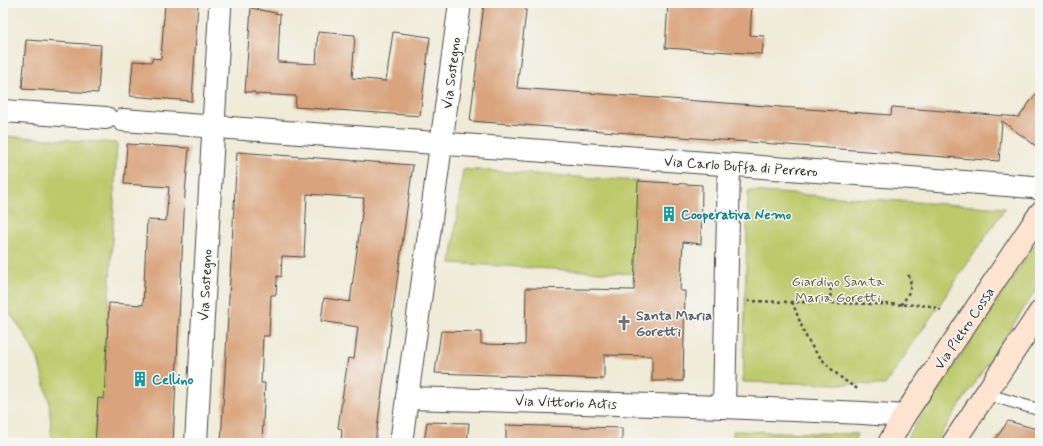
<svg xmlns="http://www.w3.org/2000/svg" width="1043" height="446" font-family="Mynerve,sans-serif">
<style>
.green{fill:#bdca6c;stroke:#747a4c}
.building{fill:#d9a47d}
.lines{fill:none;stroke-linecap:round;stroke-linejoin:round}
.service-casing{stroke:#484845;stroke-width:13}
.minor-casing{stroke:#484845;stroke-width:24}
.secondary-casing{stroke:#484845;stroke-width:24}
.path{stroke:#484845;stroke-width:2.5;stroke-dasharray:3 3;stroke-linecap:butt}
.service{stroke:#fff;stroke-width:11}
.minor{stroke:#fff;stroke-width:22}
.secondary{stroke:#fde4d1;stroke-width:22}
.labels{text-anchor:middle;stroke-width:3;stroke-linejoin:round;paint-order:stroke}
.street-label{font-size:14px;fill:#2b2b2b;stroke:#f6f6f2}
.culture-label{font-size:14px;font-weight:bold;fill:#0d838f;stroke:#f6f6f2;text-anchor:start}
.park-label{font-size:14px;fill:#575b3e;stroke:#f6f6f2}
.worship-label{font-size:14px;font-weight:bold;fill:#5b616d;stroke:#f6f6f2;text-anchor:start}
</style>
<rect width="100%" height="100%" fill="#f6f6f2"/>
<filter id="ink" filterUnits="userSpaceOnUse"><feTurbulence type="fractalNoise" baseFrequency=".025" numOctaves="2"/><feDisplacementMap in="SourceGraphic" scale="8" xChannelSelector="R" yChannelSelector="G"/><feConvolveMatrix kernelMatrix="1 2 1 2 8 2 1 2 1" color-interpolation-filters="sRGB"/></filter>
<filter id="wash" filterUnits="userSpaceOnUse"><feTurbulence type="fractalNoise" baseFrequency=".012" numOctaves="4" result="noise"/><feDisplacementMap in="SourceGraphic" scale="16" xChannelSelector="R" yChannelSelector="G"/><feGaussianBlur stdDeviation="0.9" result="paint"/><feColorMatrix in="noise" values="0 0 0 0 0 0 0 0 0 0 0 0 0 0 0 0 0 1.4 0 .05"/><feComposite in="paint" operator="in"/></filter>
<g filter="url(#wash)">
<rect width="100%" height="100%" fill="#efebd7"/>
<g class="green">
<path d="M3 136 117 143 104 399H98L95 443H52L49 401 38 359 22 330 3 304Z"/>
<path d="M463 169 638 181 634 274 451 263Z"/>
<path d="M748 191 1005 208 885 385 743 382Z"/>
<path d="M1040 236V284L935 443H904Z"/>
<path d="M733 431 857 434 853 443H833L812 435 808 443H751L733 436Z"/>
</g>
<g id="blocks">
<g class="building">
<path d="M165 3H198L192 101 130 96 133 61 152 62V58L161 59Z"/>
<path d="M484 3H527L517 88 891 115 892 107 1019 117 1040 88V149L1002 121 999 161 470 121Z"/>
<path d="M668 3H752L750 35 764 36 762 54 665 48Z"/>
<path d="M251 8 280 14 278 62 316 64 318 32 355 35 352 78 386 81 393 32 430 37 420 116 295 107 296 96 255 94V92H245Z"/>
<path d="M26 40 101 45 98 93 22 89Z"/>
<path d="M127 144 189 148 185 193 173 443H95L98 398 104 399 109 303 143 305 147 220 166 221 169 187 124 184Z"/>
<path d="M237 152 413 165 375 443H341L342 429 338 428 348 358 354 359 358 327 321 321 324 298 350 302 364 198 307 194 304 257 282 256 281 277 277 276 276 295H271L269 336H263L261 383H265L262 443H221Z"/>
<path d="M638 181 702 185 701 244 683 242 680 291H685L683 381H652V356L604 355V379L435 373 441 331 481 332V344L525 345 526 288 634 290Z"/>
<path d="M1008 421 1040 430V443H993Z"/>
<path d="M427 422 469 423 467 443H424Z"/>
<path d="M506 425 622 428V443H506Z"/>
</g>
</g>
</g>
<g filter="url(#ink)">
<use href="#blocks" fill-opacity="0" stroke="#484845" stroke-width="1"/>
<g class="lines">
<defs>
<path id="service" d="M986 394 1040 410"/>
<g id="minor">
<path d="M3 111 106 118"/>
<path d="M123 120 1033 187 1040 189"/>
<path d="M407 398 724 407 863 413 904 416"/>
<path d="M724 407 729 165"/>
<path d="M196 443 220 8"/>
<path d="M401 443 460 3"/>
</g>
<g id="secondary">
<path d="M889 443 904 416 1040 213"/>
<path d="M953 443 1040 312"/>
</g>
</defs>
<use href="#service" class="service-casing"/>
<use href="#minor" class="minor-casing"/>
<use href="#secondary" class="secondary-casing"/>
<g class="path">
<path d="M748 301 919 305 931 306 941 310"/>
<path d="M792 302C798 315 802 330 809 342 819 359 841 380 858 389"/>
<path d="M830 303 831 285"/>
<path d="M901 305C908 296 914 285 908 274"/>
</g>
<use href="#service" class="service"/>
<use href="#minor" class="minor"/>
<use href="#secondary" class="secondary"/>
</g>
</g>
<defs>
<symbol id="building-bare" viewBox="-9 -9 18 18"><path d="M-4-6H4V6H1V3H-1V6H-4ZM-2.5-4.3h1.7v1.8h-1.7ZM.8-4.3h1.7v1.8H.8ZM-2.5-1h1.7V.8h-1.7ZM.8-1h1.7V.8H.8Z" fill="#0f9aa8" stroke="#f6f6f2" stroke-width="2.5" paint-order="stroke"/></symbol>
<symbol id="church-bare" viewBox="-9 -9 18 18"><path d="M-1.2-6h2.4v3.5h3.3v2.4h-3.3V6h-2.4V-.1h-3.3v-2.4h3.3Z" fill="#6b7280" stroke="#f6f6f2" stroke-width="2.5" paint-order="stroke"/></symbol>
</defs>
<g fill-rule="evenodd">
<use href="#building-bare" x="658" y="203" width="22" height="22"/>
<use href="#church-bare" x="613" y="312" width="22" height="22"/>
<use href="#building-bare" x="129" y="368" width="22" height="22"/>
</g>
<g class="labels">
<g class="street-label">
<text transform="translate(451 73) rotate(-83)" y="5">Via Sostegno</text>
<text transform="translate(741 166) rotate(4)" y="5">Via Carlo Buffa di Perrero</text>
<text transform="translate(205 285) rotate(-87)" y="5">Via Sostegno</text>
<text transform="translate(964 328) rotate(-56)" y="5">Via Pietro Cossa</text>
<text transform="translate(566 402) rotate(2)" y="5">Via Vittorio Actis</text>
</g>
<g class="culture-label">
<text x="681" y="219">Cooperativa Nemo</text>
<text x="152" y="384">Cellino</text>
</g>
<g class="park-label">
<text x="838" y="286">Giardino Santa<tspan x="838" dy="16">Maria Goretti</tspan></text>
</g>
<g class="worship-label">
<text x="636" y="320">Santa Maria<tspan x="636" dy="16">Goretti</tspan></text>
</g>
</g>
<rect width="1043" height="446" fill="none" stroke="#f6f6f2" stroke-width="16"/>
</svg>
